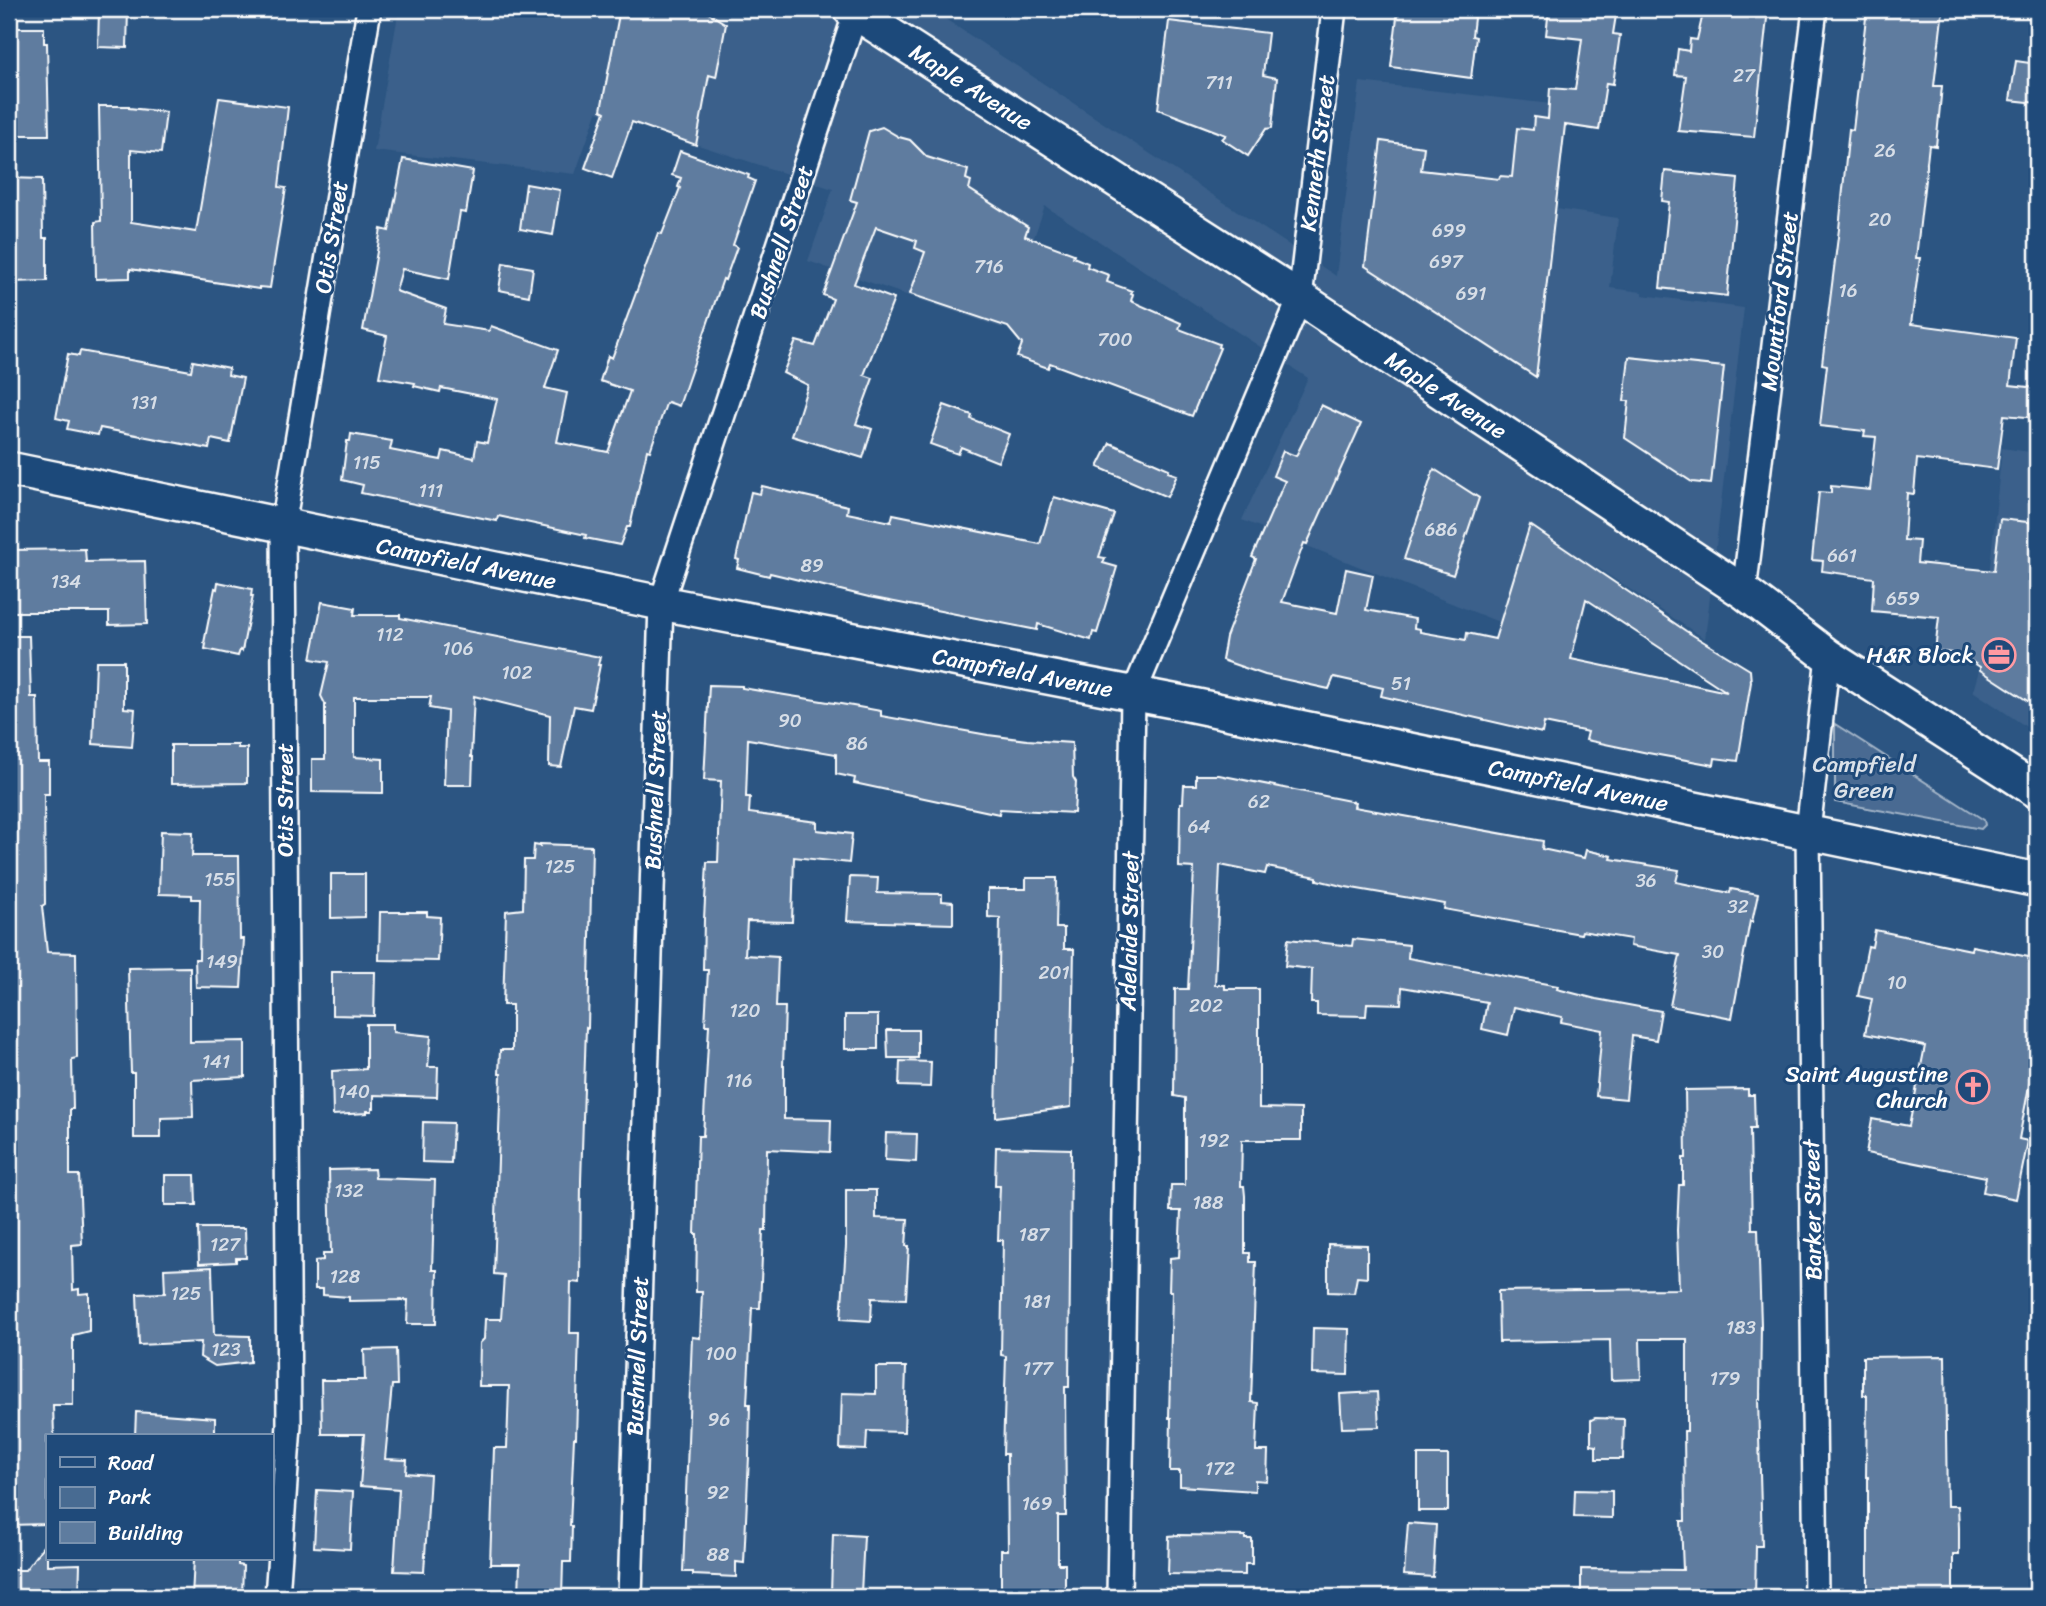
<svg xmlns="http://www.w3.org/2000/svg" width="2046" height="1606" font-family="Sriracha,sans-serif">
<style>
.built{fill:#3b618b}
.green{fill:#486b92;stroke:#a4b5c8;stroke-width:2}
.building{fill:#5e7c9f;stroke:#fff;stroke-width:2;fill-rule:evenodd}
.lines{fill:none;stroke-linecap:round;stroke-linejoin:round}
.street-casing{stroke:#fff;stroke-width:28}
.secondary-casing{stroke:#fff;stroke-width:38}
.street{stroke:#1f4a7a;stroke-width:23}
.secondary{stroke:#1f4a7a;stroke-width:33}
.labels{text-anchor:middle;stroke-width:6;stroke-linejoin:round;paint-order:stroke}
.number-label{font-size:19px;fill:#d7dee7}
.street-label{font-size:23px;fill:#fff;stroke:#1f4a7a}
.poi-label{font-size:23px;fill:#fff;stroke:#1f4a7a;text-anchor:end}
.park-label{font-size:23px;fill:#dae1e9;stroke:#1f4a7a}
</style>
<rect width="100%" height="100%" fill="#2c5582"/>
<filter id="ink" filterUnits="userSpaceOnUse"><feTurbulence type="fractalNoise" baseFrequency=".0143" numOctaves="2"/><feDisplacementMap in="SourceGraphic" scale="14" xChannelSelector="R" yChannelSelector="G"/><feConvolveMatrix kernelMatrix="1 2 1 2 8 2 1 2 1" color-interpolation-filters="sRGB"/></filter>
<g filter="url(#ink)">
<g class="built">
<path d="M399 9H930L1336 276 1360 82 1569 106 1556 209 1618 218 1610 288 1642 292V295L1744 308 1705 639 1596 567 1573 654 1542 646 1509 626 1242 520 1308 378 1045 206 1002 328 808 261 833 189 597 112 575 174 374 151Z"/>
<path d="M2002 448 2037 453V734L1973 691 1980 667Z"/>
</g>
<path class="green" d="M1835 724 1984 820 1985 825 1981 829 1835 802Z"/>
<g class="building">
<path d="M99 9H128L127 48 98 47Z"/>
<path d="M620 9H702L726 24 716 77 709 75 696 145 632 122 612 178 585 168 605 112 601 110Z"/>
<path d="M1398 9H1475L1472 36 1476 37 1471 78 1391 67Z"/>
<path d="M1549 9H1617L1613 34 1620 35 1613 84 1606 83 1599 130 1565 125 1536 377 1365 266 1381 141 1424 147 1421 170 1499 179 1500 176 1512 177 1517 128 1533 130 1534 117 1548 119 1550 88 1575 90 1582 39 1546 35Z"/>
<path d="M1704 9H1768L1754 137 1678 131 1686 76 1675 75 1678 49 1689 51 1690 39 1697 40Z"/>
<path d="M1867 9H1943L1934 86H1942L1936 146 1929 145 1916 258H1920L1911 324 2016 338 2010 385 2037 388V418L2004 415 1997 469 1917 459 1914 494 1907 493 1904 540 1919 541 1917 563 1994 571 2000 519 2037 523V707L1980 670V667L1960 654 1935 651 1939 617 1872 611 1874 578 1822 571 1823 561 1812 560 1819 492 1831 493V486L1870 490 1876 437 1864 436 1865 431 1820 426 1827 365 1822 364 1839 229 1849 129 1853 130Z"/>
<path d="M1169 21 1268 33 1263 75 1277 78 1272 128 1266 129 1248 156 1222 139 1226 135 1158 109Z"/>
<path d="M9 28H44V43H47L49 135H9Z"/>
<path d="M2016 61 2037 64V103L2010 100Z"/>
<path d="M219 98 288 107 279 187 286 188 270 288 259 287V289L130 269V278L96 279 95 222 101 221 99 106H129V108L166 112 161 153 131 150V222L196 232Z"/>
<path d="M882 127 899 137 910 140 927 157 968 170 966 179 971 181 969 189 1028 227 1025 236 1074 254 1073 257 1088 263 1087 267 1109 275 1107 282 1132 291 1131 293 1133 294 1131 301 1181 323 1179 329 1219 344 1218 347 1220 348 1192 416 1050 363 1048 368 1017 357 1022 344 1008 327 910 294 925 252 915 248 917 241 876 227 854 284 894 299 864 375 873 378 856 424 872 429 863 458 792 436 808 385 783 373 796 341 815 346 833 299 823 295 857 202 850 200 869 131Z"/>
<path d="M680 151 749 175 748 178 755 181 733 245 737 247 725 280 723 279 679 406 668 402 666 404 650 451 647 450 630 527H627L620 545 585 538 586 535 498 516 497 521 361 493 363 485 342 480 347 441H350L351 434 392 441 390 450 441 460 443 451 474 458 477 441 487 443 497 399 441 388 440 392 414 386 415 383 379 377 387 336 363 330 381 229 389 231 403 159 473 171 466 213 460 212 449 279 402 269 396 291 446 309 443 324 489 331 491 326 558 350 545 388 567 393 557 442 608 452 630 391 600 381 608 356 612 358 658 233 662 234 680 188 678 187 681 178 672 175Z"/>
<path d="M1665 171 1738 179 1727 296 1660 288 1669 202 1662 201Z"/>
<path d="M9 178 42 179 43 238H47V281L9 282Z"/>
<path d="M526 184 560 190 553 235 520 229Z"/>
<path d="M503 263 533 268 529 296 499 290Z"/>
<path d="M80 351 191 371 193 361 229 368 228 375 243 378 230 443 211 439 209 449 100 428 98 435 67 429 69 421 56 418 68 354 79 356Z"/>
<path d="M1629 357 1724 367 1711 484 1692 482 1625 438 1629 401H1624Z"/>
<path d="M944 405 972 415 971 419 1009 434 998 462 961 447 958 454 930 444Z"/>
<path d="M1321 405 1361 424 1307 544 1304 543 1282 602 1337 613 1346 569 1373 575 1366 610 1415 619 1414 628 1420 629V632L1466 640 1467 633 1495 639 1530 525 1686 631 1750 670 1751 682 1738 761 1715 758 1714 765 1648 753 1586 740 1588 732 1544 723 1542 733 1381 696 1383 688 1334 677 1329 689 1265 675 1222 660 1226 637 1256 559 1252 557 1285 481 1273 476 1283 451 1296 456ZM1586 599 1727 692 1571 659Z"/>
<path d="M1110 443 1169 469 1168 472 1177 475 1167 497 1098 467Z"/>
<path d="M1434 469 1479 498 1453 575 1404 559Z"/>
<path d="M762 486 848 506 847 513 891 522 893 514 1040 544 1054 497 1114 514 1099 557 1105 558 1103 563 1117 567 1097 633 1093 632 1091 640 1038 624 1037 630 869 597 770 573 769 576 737 568 739 560 736 559 751 492 760 494Z"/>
<path d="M85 549 86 562 145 561 147 624 109 625V612H9V550Z"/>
<path d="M218 582 252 589 251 596H253L242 651 240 650 238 656 205 649 206 644 204 643 215 588 217 589Z"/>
<path d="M322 602 355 608 354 615H400V618L600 657 598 665H600L591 709 574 706 561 767 549 766 550 715 474 696 471 757H473L472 785H444L447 711 429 708 431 697H354V757L383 759V793L312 792V759H325V704L321 696 329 662 311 659Z"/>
<path d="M9 636H29L31 697H37L38 762H49V794H44L45 904 42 906 47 952 76 953 77 1058 72 1059 73 1109H70V1175H79L82 1244 72 1245 73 1290 79 1289V1294L89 1293V1331L73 1335V1405H53L54 1436H47V1524L9 1525Z"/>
<path d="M96 661H124V708L135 709 132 747 93 744Z"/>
<path d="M709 685 742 686V688L853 706 881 711V716L988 735 1027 740 1072 743 1073 777 1076 782 1074 813 1000 809 999 814 854 783 855 778 836 774V754L748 739 746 797H750L749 813 817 822V830L852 834 849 863 794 857 792 922 747 921 745 955 778 957 776 1007H785L783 1066H784V1119L831 1120 830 1152 767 1149 766 1230H763L760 1308H752L747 1404H750L749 1456 744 1563 736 1562V1577L693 1575V1572H683L692 1337 700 1338 702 1292H696L697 1234H695L698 1136H703L709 1025H705L708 970H703L704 919 707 862H718L721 781 704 780Z"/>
<path d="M171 745H238V748H247V783L171 784Z"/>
<path d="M1196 775H1219L1355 802 1354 807 1543 841 1542 849 1584 858 1586 850 1612 856 1611 859 1679 870 1676 882 1730 893 1731 889 1758 894 1752 922 1750 921 1732 1018 1670 1006 1680 955 1630 946 1631 939 1582 931 1581 934 1569 932 1444 909 1445 904 1346 887 1317 880V877L1267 867 1265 874 1220 865 1215 985H1225V989H1259V1108L1301 1109V1140H1242L1241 1186H1244L1245 1196V1253H1250V1262H1256L1251 1402 1258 1403 1256 1451H1268L1267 1481 1255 1480V1491L1180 1486V1471H1170L1171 1418H1169L1172 1291H1169L1170 1258 1179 1257 1181 1211H1170L1171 1185H1185V1098L1174 1096 1175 989H1188L1194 868 1179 867 1180 803H1183L1184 785H1196Z"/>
<path d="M161 831 193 832 192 856H239L240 939H244L241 988 196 987 195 959H199L200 899H192V895L159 894Z"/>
<path d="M540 844 592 846 588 1028 586 1027 581 1181 580 1283 571 1282 570 1333H579L576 1438H574L570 1526H572L571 1562H563L562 1597H519L520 1564H490L494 1448H507L509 1386H479L480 1343 484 1339 485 1319H501L504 1275 494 1274 501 1074H499L500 1050H512V1005H503L506 911 523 909 524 860H533L534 845 540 846Z"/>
<path d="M331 874H365V917L331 918Z"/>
<path d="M850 877 878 878 877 893 942 894V901L953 902V924L847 921Z"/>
<path d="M1026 878H1057L1056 928H1064V949H1074L1071 1107 996 1117 1000 918 988 917V889H1026Z"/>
<path d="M380 912H427V916L440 917 438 961 379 960Z"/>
<path d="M1875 930 1971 950 1972 946 2029 957 2028 961 2037 963V1044L2019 1139 2028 1141 2016 1199 1983 1192 1986 1177 1866 1153 1872 1119 1909 1126 1925 1046 1865 1034 1872 999 1858 996 1868 946 1872 947Z"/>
<path d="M1288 939 1352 946 1353 939 1409 945 1408 958 1558 986 1557 989 1596 999 1661 1011 1656 1040 1632 1036 1626 1099 1596 1096 1602 1030 1561 1022 1562 1017 1514 1007 1508 1035 1482 1029 1487 1002 1402 987 1401 1004 1367 1003 1366 1016 1317 1015V1003H1311L1312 969 1285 966Z"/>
<path d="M190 967V1042L245 1041V1077L192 1080 193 1117 161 1118V1138H134V1073H131L128 968Z"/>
<path d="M332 972H375L374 1016 332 1015Z"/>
<rect x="845" y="1015" width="33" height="34"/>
<path d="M366 1024H393V1032L431 1036 428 1067H438L437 1097 374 1095V1108H372V1111H367V1113L333 1115 332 1071 366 1069Z"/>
<path d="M887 1030H918V1058H888Z"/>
<path d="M900 1061 931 1062 930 1087 899 1086Z"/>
<path d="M1748 1089V1095H1754L1755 1129H1750L1752 1229H1758L1761 1325 1760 1399H1758L1762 1546H1756L1755 1597H1581V1569L1683 1570 1681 1521H1685L1684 1431H1687V1339H1640L1641 1379 1611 1380 1610 1340 1499 1342 1498 1291 1679 1289 1677 1230 1679 1185H1683V1158H1686L1685 1090Z"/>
<path d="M423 1122 453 1123 451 1163 422 1162Z"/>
<path d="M886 1133 917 1134 916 1162 885 1160Z"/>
<path d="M996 1147 1071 1149 1069 1387H1065L1066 1516H1058V1564H1065V1589H1001V1550H1008L1007 1454H1003L1006 1356 1001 1355 1003 1240H998L1000 1186H995Z"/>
<path d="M374 1169 375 1178 435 1180 432 1270H437L436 1324H407L408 1300 349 1301V1297L323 1295V1289H315V1261L323 1260V1254H331L329 1170Z"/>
<path d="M165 1175H195L196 1205H165Z"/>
<path d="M846 1190H876V1218L908 1219 906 1246H909L906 1299 872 1298 871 1321 841 1319 846 1246Z"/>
<path d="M198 1228H245L246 1258H236V1262L199 1264Z"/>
<path d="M1328 1244 1367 1245V1278L1357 1277 1354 1293 1328 1292Z"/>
<path d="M212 1267 214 1335 250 1336V1362L215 1366 200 1357 201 1342 139 1345 137 1294 165 1293 164 1269Z"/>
<path d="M1313 1328 1349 1329 1348 1375 1312 1374Z"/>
<path d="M396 1349 397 1385H392L385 1459 407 1460 406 1473 430 1475 424 1572 394 1571 399 1489 360 1486 364 1434H322L321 1380H365L364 1350Z"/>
<path d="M1945 1356 1947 1506H1958L1959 1528V1555H1953V1597H1868V1477H1866L1867 1395H1863V1357Z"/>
<path d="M876 1367H906L904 1432 867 1431 866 1450 840 1449 842 1393 876 1394Z"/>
<path d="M1377 1392 1379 1427 1342 1428 1340 1394Z"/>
<path d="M136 1412 215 1418V1436H135Z"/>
<path d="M1595 1418 1624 1419 1623 1459H1596V1446L1591 1445V1420Z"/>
<rect x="1418" y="1455" width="30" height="56"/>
<path d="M317 1490 353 1492 350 1549 314 1547Z"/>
<path d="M1575 1490 1612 1491V1518L1574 1517Z"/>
<path d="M1408 1523 1436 1525 1433 1577 1404 1575Z"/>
<path d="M833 1534 864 1536 861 1593 831 1592Z"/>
<path d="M1178 1535 1245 1536V1539H1252V1564H1245V1575L1168 1574 1169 1536Z"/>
<path d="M47 1541V1565L80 1564 79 1597H9V1570H25Z"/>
<path d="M194 1559H238V1565L243 1566 242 1597H192Z"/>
</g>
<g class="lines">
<defs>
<g id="street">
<path d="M1744 592 1815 9"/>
<path d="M277 1597 289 1425 283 526 369 9"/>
<path d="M630 1597 661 603 857 9"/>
<path d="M1119 1597 1133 695 1300 298 1334 9"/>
<path d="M1816 1597 1808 831 1828 656"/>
</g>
<g id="secondary">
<path id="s1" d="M850 9 1300 298 1744 592 1828 656 2037 791"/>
<path id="s2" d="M9 469 661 603 1178 702 2037 880"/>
</g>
</defs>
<use href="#street" class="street-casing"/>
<use href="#secondary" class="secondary-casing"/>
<use href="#street" class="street"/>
<use href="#secondary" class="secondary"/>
</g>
</g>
<defs>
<symbol id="office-ring" viewBox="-11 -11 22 22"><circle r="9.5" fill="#1f4a7a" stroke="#ff9aa2" stroke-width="1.5"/><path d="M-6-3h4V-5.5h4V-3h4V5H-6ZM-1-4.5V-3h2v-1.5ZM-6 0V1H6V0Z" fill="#ff9aa2"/></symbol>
<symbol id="church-ring" viewBox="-11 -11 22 22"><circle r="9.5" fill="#1f4a7a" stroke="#ff9aa2" stroke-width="1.5"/><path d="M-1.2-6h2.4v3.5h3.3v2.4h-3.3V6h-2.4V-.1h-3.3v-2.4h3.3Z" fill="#ff9aa2"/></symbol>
</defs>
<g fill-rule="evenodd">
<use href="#office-ring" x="1980" y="636" width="38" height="38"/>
<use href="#church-ring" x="1954" y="1068" width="38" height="38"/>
</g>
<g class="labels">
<g class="number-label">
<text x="1744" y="82">27</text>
<text x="1219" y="89">711</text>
<text x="1885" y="157">26</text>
<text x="1880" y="226">20</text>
<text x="1449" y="237">699</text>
<text x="1446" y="268">697</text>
<text x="989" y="273">716</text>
<text x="1848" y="297">16</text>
<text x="1471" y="300">691</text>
<text x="1115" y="346">700</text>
<text x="144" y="409">131</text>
<text x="367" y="469">115</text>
<text x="431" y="497">111</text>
<text x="1441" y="536">686</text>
<text x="1842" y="562">661</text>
<text x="812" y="572">89</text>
<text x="66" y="588">134</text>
<text x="1903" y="605">659</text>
<text x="390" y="641">112</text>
<text x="458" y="655">106</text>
<text x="517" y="679">102</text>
<text x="1401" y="690">51</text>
<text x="790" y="727">90</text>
<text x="857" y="750">86</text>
<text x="1259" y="808">62</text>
<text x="1199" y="833">64</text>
<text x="560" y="873">125</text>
<text x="220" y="886">155</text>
<text x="1646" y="887">36</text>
<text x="1738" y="913">32</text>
<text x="1713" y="958">30</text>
<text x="222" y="968">149</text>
<text x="1054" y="979">201</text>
<text x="1897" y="989">10</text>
<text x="1206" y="1012">202</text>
<text x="745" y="1017">120</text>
<text x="216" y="1068">141</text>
<text x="739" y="1087">116</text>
<text x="354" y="1098">140</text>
<text x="1214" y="1147">192</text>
<text x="349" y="1197">132</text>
<text x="1208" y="1209">188</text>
<text x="1034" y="1241">187</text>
<text x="225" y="1251">127</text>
<text x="345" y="1283">128</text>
<text x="186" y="1300">125</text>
<text x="1037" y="1308">181</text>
<text x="1741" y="1334">183</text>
<text x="226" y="1356">123</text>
<text x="721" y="1360">100</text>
<text x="1038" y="1375">177</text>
<text x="1725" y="1385">179</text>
<text x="719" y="1426">96</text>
<text x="1220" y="1475">172</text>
<text x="718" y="1499">92</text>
<text x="1037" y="1510">169</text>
<text x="718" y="1561">88</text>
</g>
<g class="street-label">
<text dy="8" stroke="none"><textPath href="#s1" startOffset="144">Maple Avenue</textPath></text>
<text transform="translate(1317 153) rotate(-83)" y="8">Kenneth Street</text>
<text transform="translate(331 237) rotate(-81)" y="8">Otis Street</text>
<text transform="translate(781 242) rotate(-72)" y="8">Bushnell Street</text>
<text transform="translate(1779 301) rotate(-83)" y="8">Mountford Street</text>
<text dy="8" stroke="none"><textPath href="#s1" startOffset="710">Maple Avenue</textPath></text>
<text dy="8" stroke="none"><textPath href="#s2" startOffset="467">Campfield Avenue</textPath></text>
<text dy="8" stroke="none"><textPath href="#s2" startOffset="1034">Campfield Avenue</textPath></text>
<text dy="8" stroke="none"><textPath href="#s2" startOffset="1601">Campfield Avenue</textPath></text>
<text transform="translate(655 790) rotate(-88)" y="8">Bushnell Street</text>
<text transform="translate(285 800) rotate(-90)" y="8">Otis Street</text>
<text transform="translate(1129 931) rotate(-89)" y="8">Adelaide Street</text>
<text transform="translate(1812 1210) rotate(-91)" y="8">Barker Street</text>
<text transform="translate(637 1356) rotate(-88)" y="8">Bushnell Street</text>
</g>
<g class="poi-label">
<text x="1974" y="663">H&amp;R Block</text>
<text x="1948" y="1082">Saint Augustine<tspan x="1948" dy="26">Church</tspan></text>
</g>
<g class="park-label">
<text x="1864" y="772">Campfield<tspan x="1864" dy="26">Green</tspan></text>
</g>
</g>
<rect width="2046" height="1606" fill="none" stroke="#1f4a7a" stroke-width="35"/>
<rect x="18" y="18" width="2011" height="1571" fill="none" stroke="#fff" stroke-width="2.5" filter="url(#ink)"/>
<rect x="46" y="1434" width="228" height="126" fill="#1f4a7a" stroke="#7992af" stroke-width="2"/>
<rect x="60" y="1457" width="35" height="10" fill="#1f4a7a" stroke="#7992af" stroke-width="2"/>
<text x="108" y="1470" font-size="21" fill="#ffffff">Road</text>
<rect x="60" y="1487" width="35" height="21" fill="#486b92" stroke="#7992af" stroke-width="2"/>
<text x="108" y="1504" font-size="21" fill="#ffffff">Park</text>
<rect x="60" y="1522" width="35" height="21" fill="#5e7c9f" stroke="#7992af" stroke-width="2"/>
<text x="108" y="1540" font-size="21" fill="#ffffff">Building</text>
</svg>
